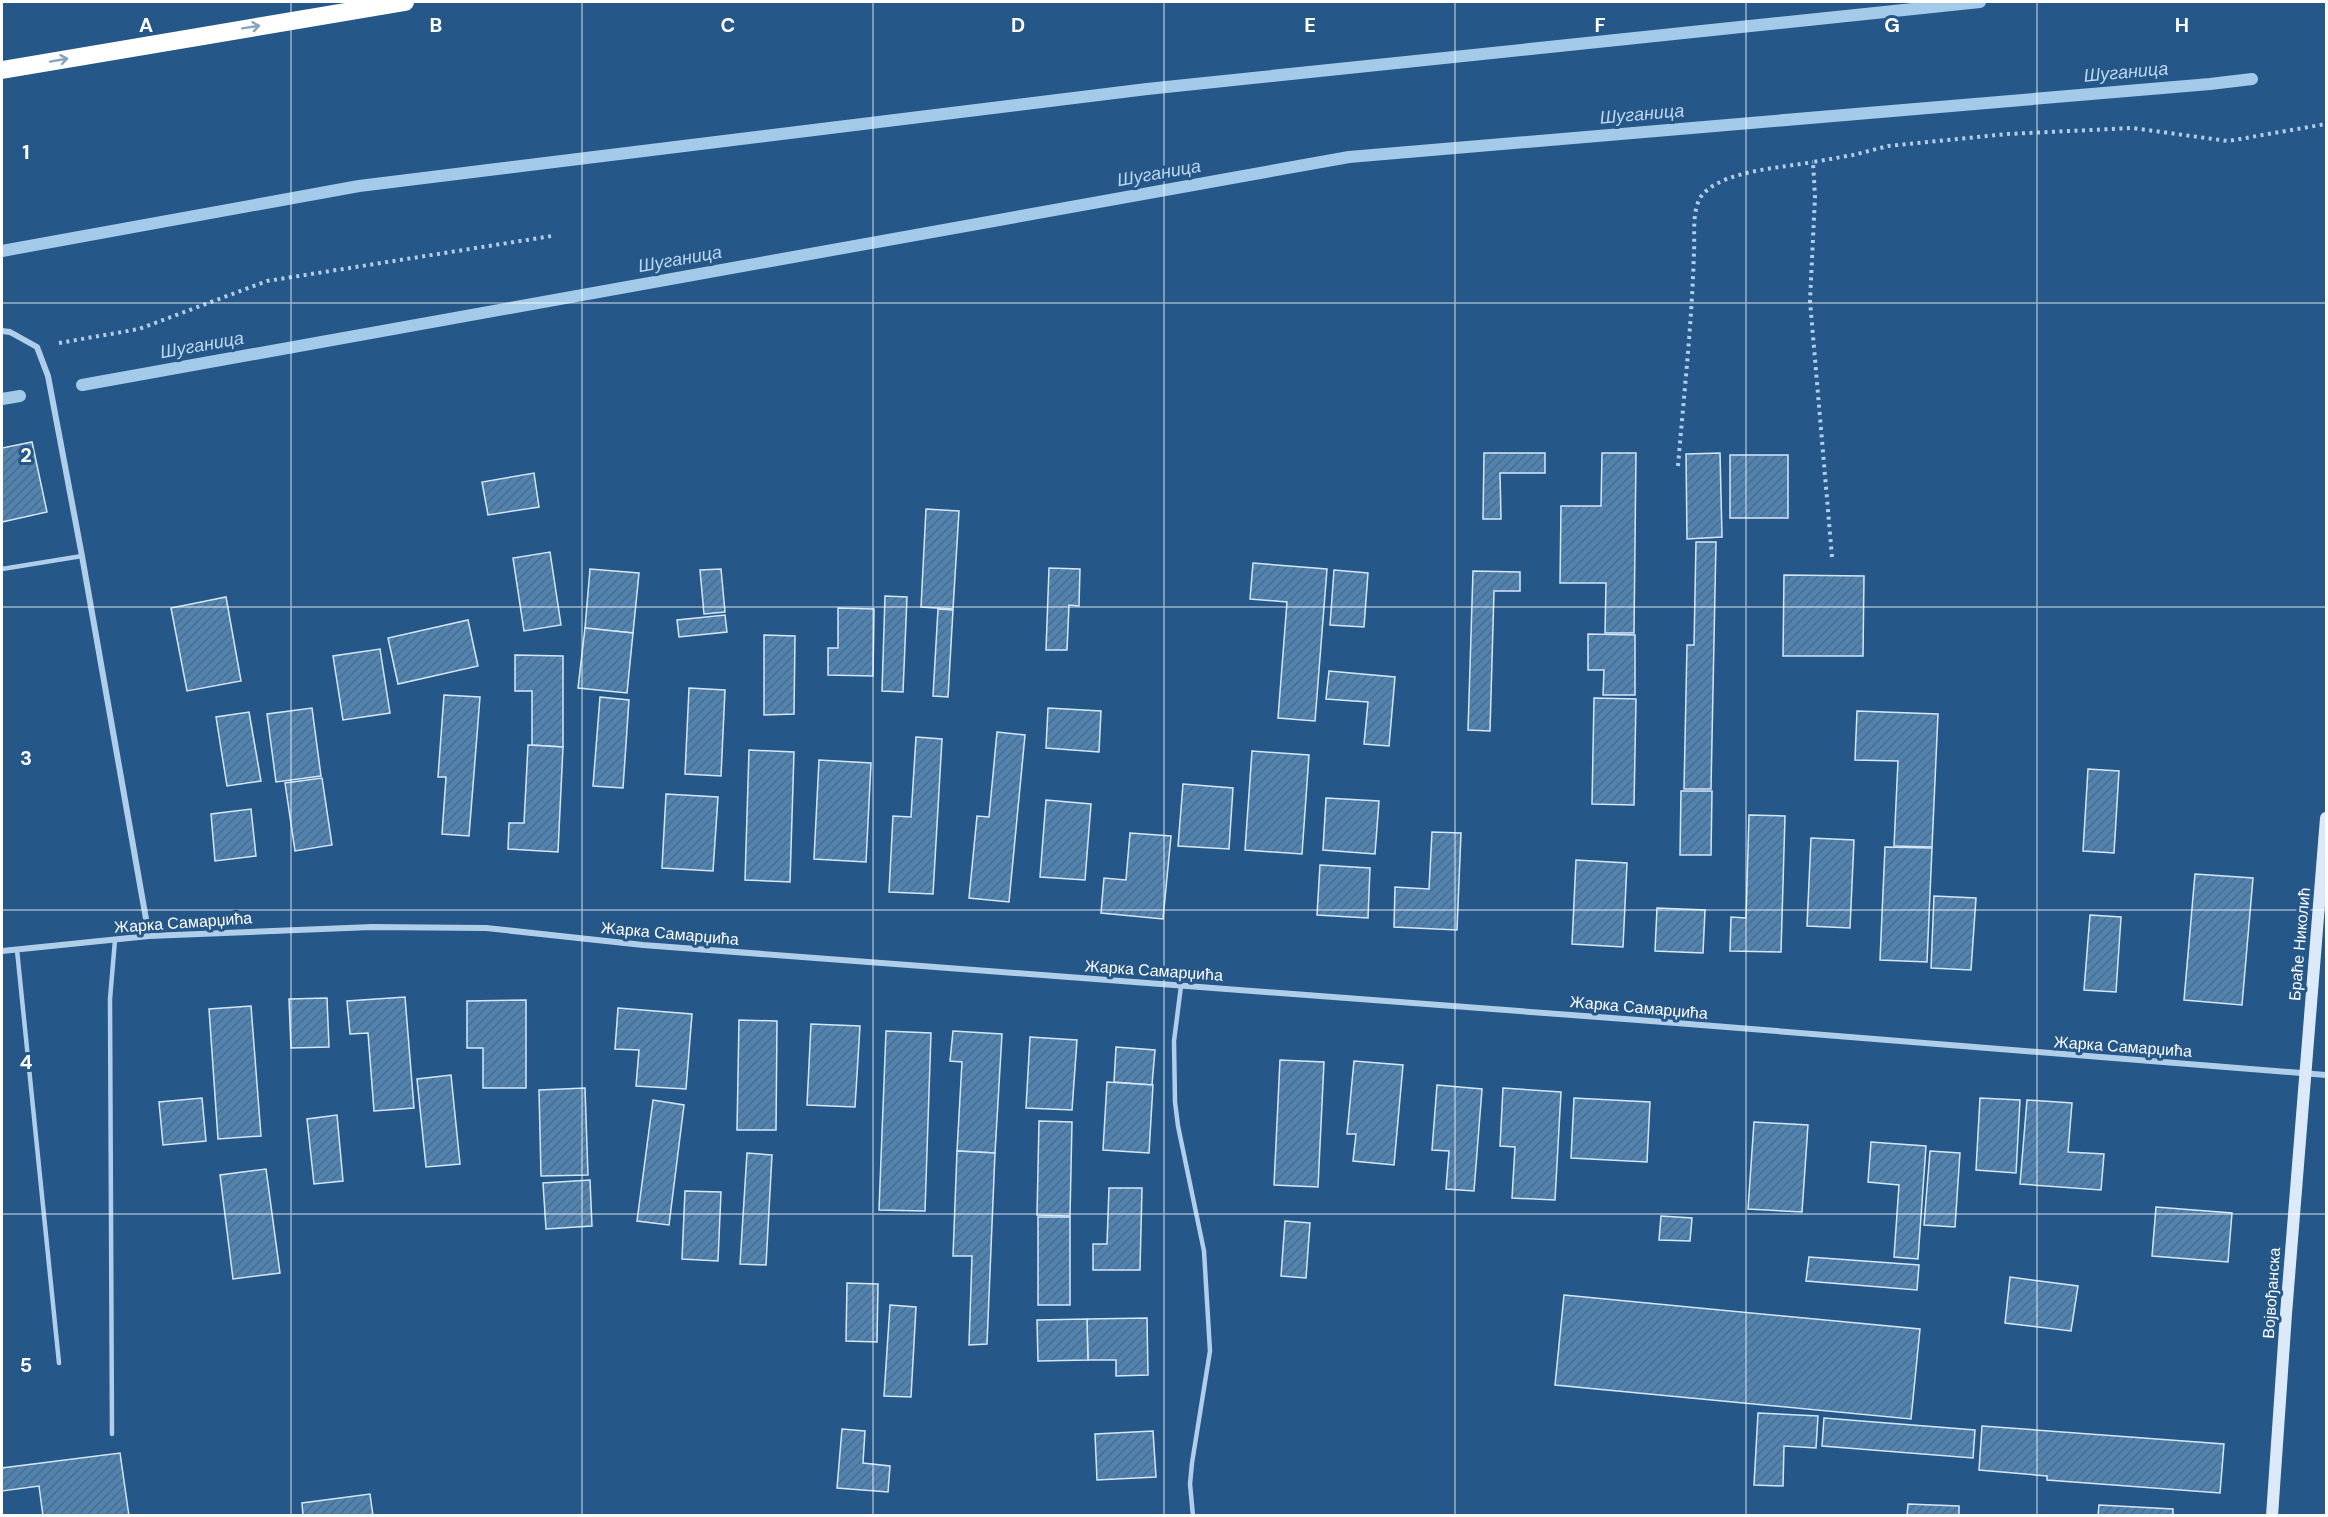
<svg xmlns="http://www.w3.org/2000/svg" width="2328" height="1517" font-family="'DM Sans',sans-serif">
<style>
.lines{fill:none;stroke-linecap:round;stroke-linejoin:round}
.stream{stroke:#a4caea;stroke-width:12}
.building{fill:url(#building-hatch);stroke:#d4e7f7;stroke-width:1.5}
.path{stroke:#b0cee9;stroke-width:4;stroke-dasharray:3 4.5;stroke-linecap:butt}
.service{stroke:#b0cee9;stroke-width:4.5}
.minor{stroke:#b0cee9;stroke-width:6}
.secondary{stroke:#dbe9f8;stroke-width:12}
.motorway{stroke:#fff;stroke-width:18}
.oneway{stroke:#87a3be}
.grid{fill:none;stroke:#fff;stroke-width:1.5;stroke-opacity:0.55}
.labels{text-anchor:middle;stroke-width:6;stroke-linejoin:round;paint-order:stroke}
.street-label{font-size:16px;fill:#fff;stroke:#255788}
.water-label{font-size:18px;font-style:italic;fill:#bcd8f0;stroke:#255788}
.grid-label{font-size:20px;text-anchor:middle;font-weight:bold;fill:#fff;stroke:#255788;stroke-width:6;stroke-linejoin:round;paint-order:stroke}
</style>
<defs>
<pattern id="building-hatch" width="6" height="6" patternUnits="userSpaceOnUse" patternTransform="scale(1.5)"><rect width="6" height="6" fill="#5183b1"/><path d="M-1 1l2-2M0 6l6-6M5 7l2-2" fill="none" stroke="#4f6a84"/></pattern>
</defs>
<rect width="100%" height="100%" fill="#255788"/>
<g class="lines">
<g class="stream">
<path d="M2 251 359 186 1147 89 1980 2"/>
<path d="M82 385 1349 157 2210 84 2252 79"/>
<path d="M2 399 20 396"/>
</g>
</g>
<g class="building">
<path d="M32 442 47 512 2 522V448Z"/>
<path d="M1484 453H1545V473H1500L1501 519H1483Z"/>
<path d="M1602 453H1636L1634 633H1605L1606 583H1560L1561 506H1601Z"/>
<path d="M1720 453 1722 537 1687 539 1686 454Z"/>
<rect x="1730" y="455" width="58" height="63"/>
<path d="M534 473 539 507 488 515 482 482Z"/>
<path d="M926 509 959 511 953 609 921 607Z"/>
<path d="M1696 542H1716L1711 789H1684L1687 645H1694Z"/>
<path d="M550 552 561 625 524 631 513 558Z"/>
<path d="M1253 563 1327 569 1315 721 1278 718 1287 602 1250 599Z"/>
<path d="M1049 568 1080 569 1079 606 1069 605 1067 650H1046Z"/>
<path d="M590 569 639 573 633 633 585 628Z"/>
<path d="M721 569 725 612 704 614 700 570Z"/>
<path d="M1334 570 1368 573 1364 627 1330 625Z"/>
<path d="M1473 571 1520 572V591H1494L1490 731 1468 730Z"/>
<path d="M1784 575 1864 576 1863 656H1783Z"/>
<path d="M885 596 907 597 903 692 882 691Z"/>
<path d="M226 597 241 681 187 691 171 608Z"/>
<path d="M838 608 874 609 873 676 828 675V648H838Z"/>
<path d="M938 609 953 610 948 697 933 696Z"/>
<path d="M725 615 727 632 679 637 677 620Z"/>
<path d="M468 620 478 666 398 684 388 638Z"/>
<path d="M585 628 633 633 627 693 578 688Z"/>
<path d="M1588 634 1635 635V695H1603L1604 670H1588Z"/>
<path d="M764 635 795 636 794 714 764 715Z"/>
<path d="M380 649 390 713 343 720 333 656Z"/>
<path d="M515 655 563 656V747L532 745V691H515Z"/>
<path d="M1329 671 1395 677 1389 746 1364 744 1368 702 1326 699Z"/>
<path d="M689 688 725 690 721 776 685 774Z"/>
<path d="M444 695 480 697 469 836 442 834 446 777H438Z"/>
<path d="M600 697 629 700 623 788 593 786Z"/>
<path d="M1594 698 1636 699 1634 805 1592 804Z"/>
<path d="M312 708 321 776 276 782 267 714Z"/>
<path d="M1048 708 1101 711 1099 752 1046 748Z"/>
<path d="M1857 711 1938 714 1932 847 1894 846 1898 761 1855 760Z"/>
<path d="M249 712 261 781 227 786 216 717Z"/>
<path d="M997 732 1025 735 1009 902 969 898 977 816 989 817Z"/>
<path d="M916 737 942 739 933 894 889 892 893 816 911 817Z"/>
<path d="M528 745 563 747 558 852 508 849 509 823H524Z"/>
<path d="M749 750 794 752 790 882 745 880Z"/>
<path d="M1252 751 1309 755 1302 854 1245 850Z"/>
<path d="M819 760 871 763 866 862 814 859Z"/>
<path d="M2088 769 2119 771 2114 853 2083 851Z"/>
<path d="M322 778 332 845 295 851 285 783Z"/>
<path d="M1183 784 1233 788 1229 849 1178 846Z"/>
<path d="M1681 791H1712L1711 855H1680Z"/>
<path d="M666 794 718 797 713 871 662 868Z"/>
<path d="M1326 798 1379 801 1375 854 1323 850Z"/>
<path d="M1046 800 1091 804 1085 880 1040 877Z"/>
<path d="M251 809 256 856 215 861 211 814Z"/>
<path d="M1749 815 1785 816 1781 952 1730 951 1731 917 1746 918Z"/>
<path d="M1432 832 1461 833 1457 930 1394 927 1395 887 1429 889Z"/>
<path d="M1130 833 1171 836 1163 919 1101 913 1104 878 1126 880Z"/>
<path d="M1811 838 1854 840 1850 928 1807 926Z"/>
<path d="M1885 847 1932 848 1927 962 1880 960Z"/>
<path d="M1576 860 1627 863 1623 947 1572 944Z"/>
<path d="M1320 865 1370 868 1368 918 1317 915Z"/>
<path d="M2195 874 2253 878 2242 1005 2184 1000Z"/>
<path d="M1934 896 1976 898 1971 970 1931 968Z"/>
<path d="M1657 908 1705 910 1703 953 1655 951Z"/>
<path d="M2090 915 2121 917 2116 992 2084 990Z"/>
<path d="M405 997 414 1108 374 1111 368 1033 350 1034 347 1001Z"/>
<path d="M327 998 329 1047 291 1048 289 999Z"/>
<path d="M526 1000V1088H483V1048H467V1001Z"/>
<path d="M251 1006 261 1136 218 1139 209 1009Z"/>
<path d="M618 1008 692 1014 686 1089 636 1086 639 1050 615 1049Z"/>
<path d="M739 1020 777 1021 776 1130H737Z"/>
<path d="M811 1024 860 1026 855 1107 807 1105Z"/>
<path d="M886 1031 931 1033 925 1211 879 1210Z"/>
<path d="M953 1031 1002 1034 995 1153 957 1151 962 1062 950 1061Z"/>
<path d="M1030 1037 1077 1040 1072 1110 1026 1108Z"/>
<path d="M1116 1047 1155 1050 1152 1085 1114 1082Z"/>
<path d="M1280 1060 1324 1062 1318 1187 1274 1185Z"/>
<path d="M1354 1061 1403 1065 1394 1165 1353 1161 1356 1134H1347Z"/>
<path d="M451 1075 460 1164 426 1167 417 1079Z"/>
<path d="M1107 1082 1153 1085 1149 1153 1103 1150Z"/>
<path d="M1437 1085 1482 1089 1474 1191 1446 1189 1449 1151 1432 1150Z"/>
<path d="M585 1088 588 1175 541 1176 539 1090Z"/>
<path d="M1503 1088 1561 1092 1555 1200 1512 1198 1515 1147 1500 1146Z"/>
<path d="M202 1098 206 1141 163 1145 159 1102Z"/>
<path d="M1574 1098 1650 1102 1647 1162 1571 1158Z"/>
<path d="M1980 1098 2020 1100 2016 1173 1976 1170Z"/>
<path d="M653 1100 684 1105 669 1225 637 1221Z"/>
<path d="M2027 1100 2072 1103 2068 1152 2104 1154 2101 1190 2020 1184Z"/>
<path d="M337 1115 343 1181 314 1184 307 1119Z"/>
<path d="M1039 1121 1072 1122 1070 1216 1037 1215Z"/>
<path d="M1754 1122 1808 1125 1802 1212 1748 1209Z"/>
<path d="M1871 1142 1926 1146 1918 1259 1894 1257 1899 1185 1868 1182Z"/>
<path d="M957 1151 995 1153 987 1344 969 1345 972 1256H953Z"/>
<path d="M1930 1151 1960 1153 1955 1227 1924 1225Z"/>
<path d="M747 1153 772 1155 766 1265 740 1264Z"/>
<path d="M266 1169 280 1273 233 1279 220 1175Z"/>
<path d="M590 1180 592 1226 546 1229 543 1183Z"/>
<path d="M1109 1188H1142L1140 1270H1093V1244H1107Z"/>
<path d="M685 1191 721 1192 718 1261 682 1259Z"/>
<path d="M2156 1207 2232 1213 2228 1262 2152 1256Z"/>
<path d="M1661 1216 1692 1218 1690 1241 1659 1240Z"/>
<rect x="1038" y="1217" width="32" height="88"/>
<path d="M1285 1221 1310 1223 1306 1278 1281 1276Z"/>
<path d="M1809 1257 1919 1265 1917 1290 1806 1281Z"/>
<path d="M2010 1277 2078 1286 2071 1331 2005 1323Z"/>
<path d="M847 1283 878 1284 877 1342 846 1341Z"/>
<path d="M1564 1295 1920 1329 1911 1419 1555 1385Z"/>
<path d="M890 1305 916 1307 911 1397 884 1396Z"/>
<path d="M1147 1318 1148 1375 1116 1376V1360H1088L1087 1319Z"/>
<path d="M1087 1319 1088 1360 1038 1361 1037 1320Z"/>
<path d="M1758 1413 1818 1416 1816 1448 1784 1446 1783 1486 1754 1485Z"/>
<path d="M1824 1418 1975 1430 1973 1458 1822 1446Z"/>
<path d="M1982 1426 2224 1444 2220 1493 2047 1480V1476L1979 1470Z"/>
<path d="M842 1429 865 1431 863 1463 890 1466 888 1492 837 1488Z"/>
<path d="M1153 1431 1156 1477 1097 1480 1095 1434Z"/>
<path d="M120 1453 129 1516H43L39 1486 2 1491V1468Z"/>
<path d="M370 1494 373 1516H303L302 1503Z"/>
<path d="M1908 1504 1959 1506V1516H1907Z"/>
<path d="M2099 1505 2173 1509V1516H2098Z"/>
</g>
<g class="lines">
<g class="path">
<path d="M59 343 139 329 267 281 552 236"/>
<path d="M1678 466C1684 394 1692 323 1694 251 1695 234 1691 206 1704 193 1727 170 1781 168 1813 162"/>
<path d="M1832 557 1810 301 1815 197 1813 162 1853 155 1888 146 2007 134 2132 128 2228 141 2326 124"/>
</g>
<g class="service">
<path d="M2 569 82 556"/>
<path d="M17 950 59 1363"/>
<path d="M1181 986 1174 1041 1175 1102 1178 1126 1204 1251 1210 1351 1192 1463 1190 1484 1193 1516"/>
<path d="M112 1434 110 999 115 940"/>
</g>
<g class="minor">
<path d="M2 331 10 332 37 347 48 376 82 556 149 936"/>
<path d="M2 951 149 936 372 927 486 928 643 945 1638 1020 2326 1075"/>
</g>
<path class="secondary" d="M2272 1516 2286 1314 2326 818"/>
<path class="motorway" d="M2 70 405 2"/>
</g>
<defs><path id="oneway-shaft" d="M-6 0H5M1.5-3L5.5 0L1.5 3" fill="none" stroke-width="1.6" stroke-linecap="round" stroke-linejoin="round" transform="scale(1.5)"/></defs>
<g class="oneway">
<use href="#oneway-shaft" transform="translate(251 27) rotate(-9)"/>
<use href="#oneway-shaft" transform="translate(59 60) rotate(-10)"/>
</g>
<path class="grid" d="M291 2V1516M582 2V1516M873 2V1516M1164 2V1516M1455 2V1516M1746 2V1516M2037 2V1516M2 303H2326M2 607H2326M2 910H2326M2 1214H2326"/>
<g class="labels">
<g class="street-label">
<text transform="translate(183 922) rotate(-4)" y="6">Жарка Самарџића</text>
<text transform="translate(670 933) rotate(5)" y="6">Жарка Самарџића</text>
<text transform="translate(2299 944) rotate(-85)" y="6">Браће Николић</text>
<text transform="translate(1154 970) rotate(4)" y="6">Жарка Самарџића</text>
<text transform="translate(1639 1007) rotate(5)" y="6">Жарка Самарџића</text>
<text transform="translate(2123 1046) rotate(4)" y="6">Жарка Самарџића</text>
<text transform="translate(2271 1293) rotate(-86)" y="6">Војвођанска</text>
</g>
<g class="water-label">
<text transform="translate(2126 72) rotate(-5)" y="6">Шуганица</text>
<text transform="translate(1642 114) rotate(-5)" y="6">Шуганица</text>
<text transform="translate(1159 173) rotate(-10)" y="6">Шуганица</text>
<text transform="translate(680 259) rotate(-10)" y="6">Шуганица</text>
<text transform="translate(202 345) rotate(-10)" y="6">Шуганица</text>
</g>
</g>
<g class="grid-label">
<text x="146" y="32">A</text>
<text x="436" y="32">B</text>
<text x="728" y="32">C</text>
<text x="1018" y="32">D</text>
<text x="1310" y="32">E</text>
<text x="1600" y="32">F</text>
<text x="1892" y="32">G</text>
<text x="2182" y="32">H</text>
<text x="26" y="159">1</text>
<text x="26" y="462">2</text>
<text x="26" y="765">3</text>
<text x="26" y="1069">4</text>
<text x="26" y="1372">5</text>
</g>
<rect width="2328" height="1517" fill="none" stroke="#ffffff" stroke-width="6"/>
</svg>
